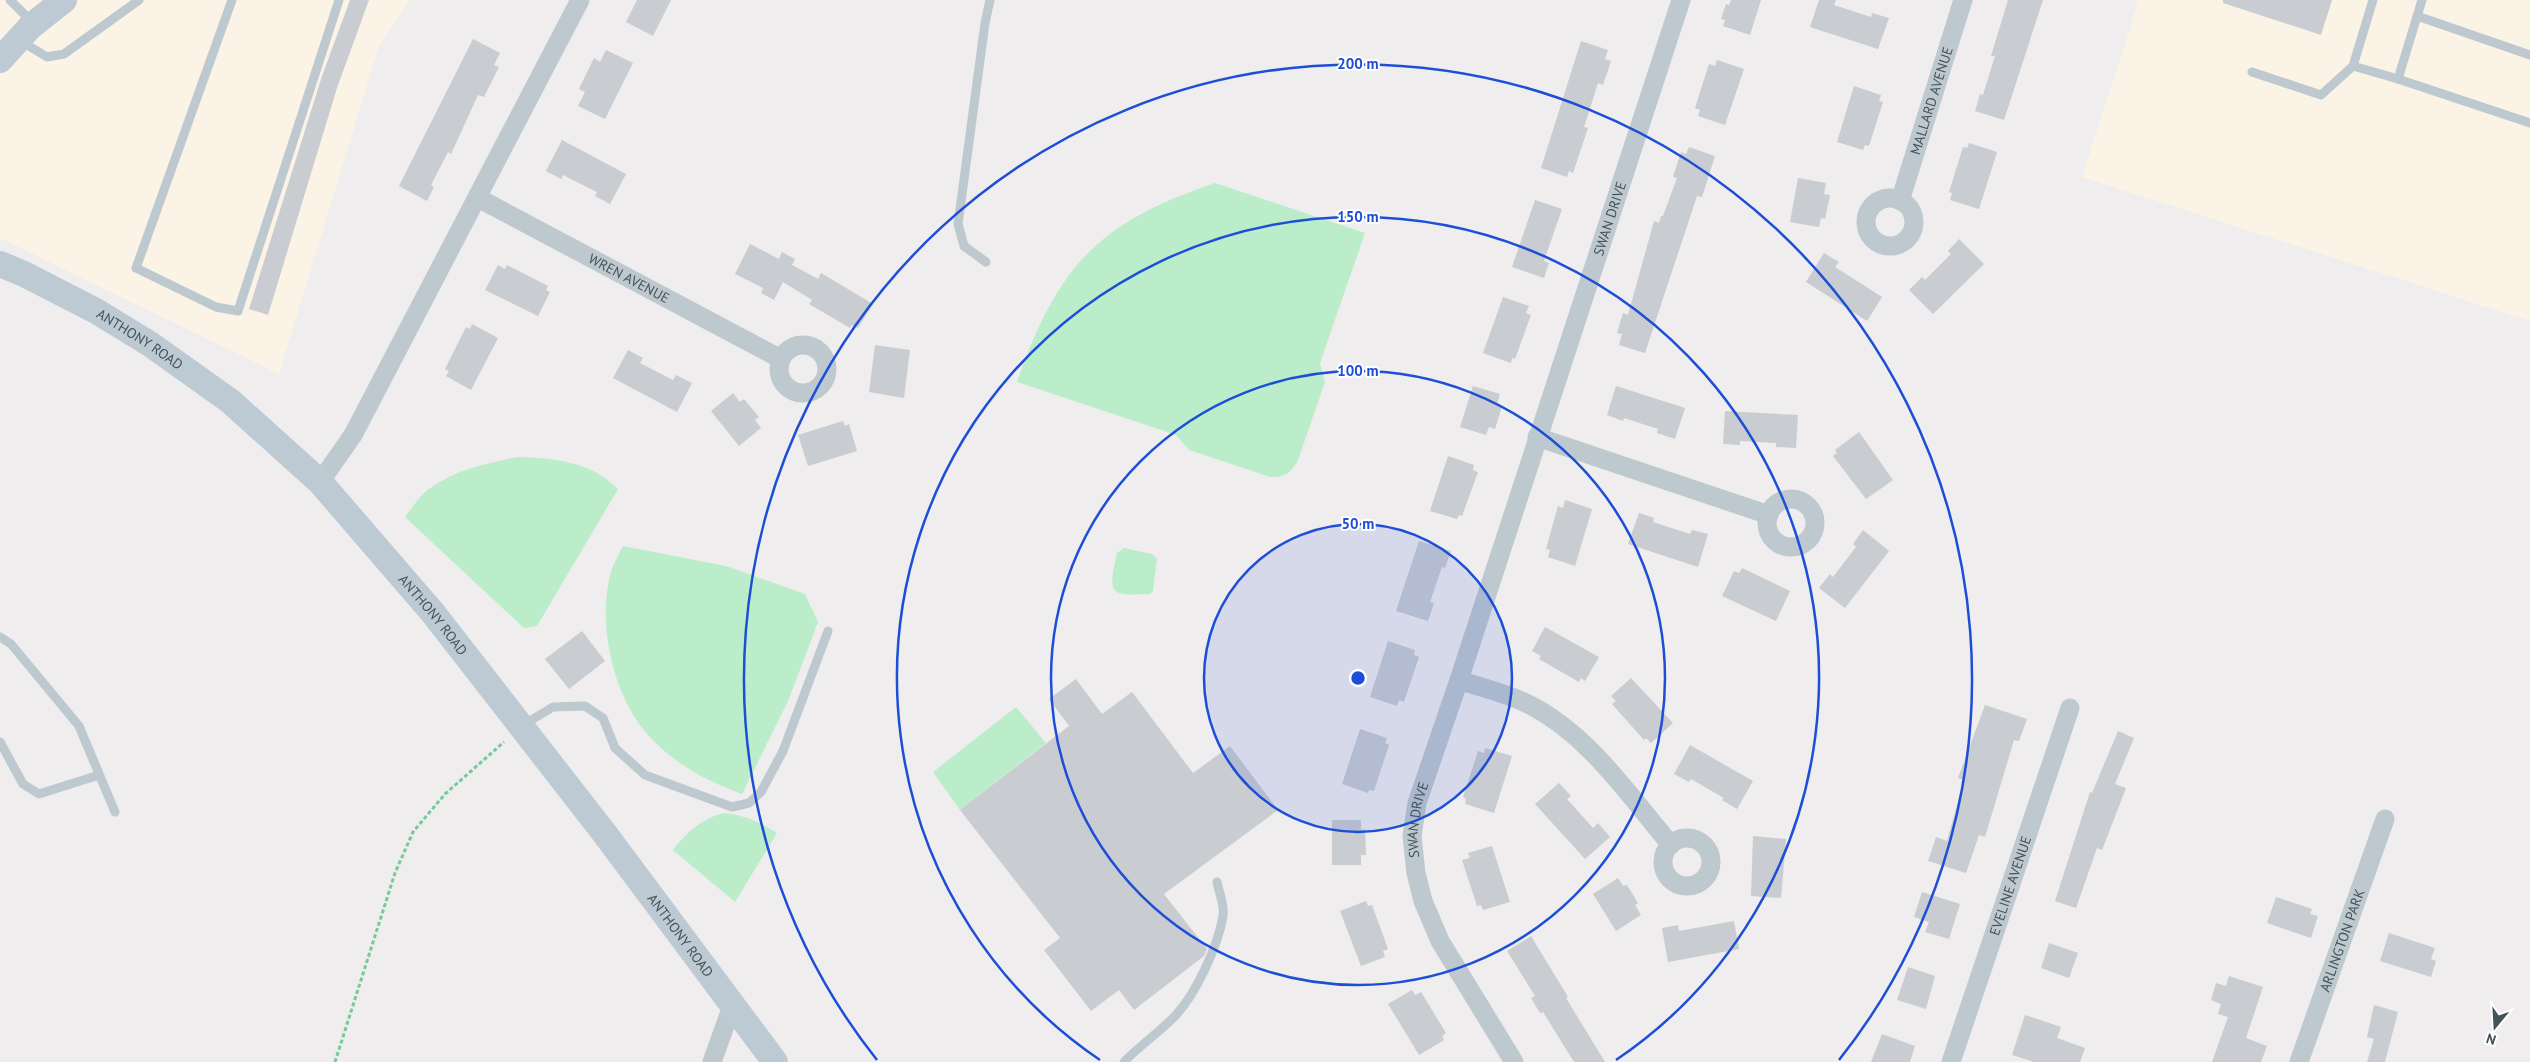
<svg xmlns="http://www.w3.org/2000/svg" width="2530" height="1062" font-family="'PT Sans',sans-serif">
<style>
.commercial{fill:#fbf3e5}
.green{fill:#bbedca}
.building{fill:#c9ccd1}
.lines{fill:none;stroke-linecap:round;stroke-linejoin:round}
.path{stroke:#74ca99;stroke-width:3;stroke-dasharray:4 2.5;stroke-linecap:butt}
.lane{stroke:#bdc8cf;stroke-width:9}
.street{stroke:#bdc8cf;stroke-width:19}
.secondary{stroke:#bdcad4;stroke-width:26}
.ring{fill:none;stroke:#1d4ed8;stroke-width:2.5}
.labels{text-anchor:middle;stroke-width:4;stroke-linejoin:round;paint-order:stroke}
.street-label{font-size:14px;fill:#455259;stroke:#fff}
.centre{fill:#1d4ed8;stroke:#fff;stroke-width:2.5}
.ring-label{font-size:15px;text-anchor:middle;font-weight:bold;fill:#1d4ed8;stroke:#fff;stroke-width:4;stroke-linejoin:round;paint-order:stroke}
</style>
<rect width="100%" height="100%" fill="#efeded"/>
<g class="commercial">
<path d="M0 0H410L379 46 279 374 0 238Z"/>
<path d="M2139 0H2530V321L2082 177Z"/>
</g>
<g class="green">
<path d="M1215 183 1365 233 1320 363 1325 382 1298 460C1291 473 1284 478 1270 477L1189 450 1176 435 1017 382C1058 266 1097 223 1215 183Z"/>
<path d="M517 457C554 458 590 461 618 489L537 626 524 628 405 517C411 509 417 500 424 493 450 471 485 464 517 457Z"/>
<path d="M623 546 726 566 805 594 818 622 789 699 742 794C707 781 674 764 649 736 612 696 595 617 613 566 616 559 620 552 623 546Z"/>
<path d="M1124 548 1152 554 1157 559 1153 591 1150 594C1108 596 1108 594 1117 553Z"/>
<path d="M1016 707 1046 743 960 810 933 772Z"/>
<path d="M724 813C743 815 761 822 777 833L735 902 673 850C688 831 701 819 724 813Z"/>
</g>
<g class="building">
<path d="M350 0H369L337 88 268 315 249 309 322 76Z"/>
<path d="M637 0H671L653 36 626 22Z"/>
<path d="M1731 0H1761L1750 35 1723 26 1725 20 1721 19 1726 4 1729 5Z"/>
<path d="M1819 0H1836L1834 5 1871 17 1872 13 1889 18 1878 49 1810 27Z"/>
<path d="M2008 0H2043L2004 120 1975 111 1980 94 1983 95 1995 56H1991Z"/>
<path d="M2223 0H2332L2321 35 2223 3Z"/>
<path d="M473 39 500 53 494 65 499 67 484 97 478 95 451 154 448 152 431 185 434 187 427 201 399 186Z"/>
<path d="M1581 41 1608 50 1605 59 1611 61 1603 85 1598 83 1584 127 1588 128 1573 173 1569 171 1567 177 1541 168Z"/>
<path d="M606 50 633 63 605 119 578 106 585 92 579 89 594 58 600 62Z"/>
<path d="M1717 60 1744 69 1725 125 1698 116 1700 110 1695 108 1709 64 1715 66Z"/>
<path d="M1854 86 1881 95 1879 101 1883 102 1869 146 1865 145 1863 150 1837 142Z"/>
<path d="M562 140 626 174 610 204 595 196 597 192 563 175 561 179 546 171Z"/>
<path d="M1969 143 1997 152 1979 209 1950 200 1952 193 1949 192 1963 147 1967 148Z"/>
<path d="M1689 147 1715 156 1702 197 1697 196 1645 353 1619 345 1622 334 1617 333 1623 313 1628 315 1654 221 1659 223 1661 216H1663L1677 178 1673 177 1681 152 1686 154Z"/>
<path d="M1798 178 1826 183 1824 194 1830 195 1825 219 1821 218 1819 227 1790 222Z"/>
<path d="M1535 200 1562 209 1544 261 1549 263 1544 278 1512 267Z"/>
<path d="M1959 239 1984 264 1933 314 1909 290 1922 277 1925 280 1951 254 1948 251Z"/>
<path d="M750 244 779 259 782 252 795 259 792 265 818 279 821 273 873 304 858 328 852 325 850 328 809 304 812 300 783 282 774 300 761 293 763 288 735 274Z"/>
<path d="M1824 253 1839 262 1835 267 1882 297 1867 321 1806 282Z"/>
<path d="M498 265 505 269 507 265 548 286 546 290 550 292 538 316 485 290Z"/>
<path d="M1503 297 1529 306 1526 313 1531 315 1515 359 1512 358 1511 363 1483 353Z"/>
<path d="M472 324 498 338 471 390 446 376 449 371 445 369 466 327 470 329Z"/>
<path d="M875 345 910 350 904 398 869 392Z"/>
<path d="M628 350 643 358 640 363 673 380 676 375 692 383 677 412 613 378Z"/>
<path d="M1473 386 1500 394 1497 404 1502 406 1495 429 1489 427 1486 435 1460 427Z"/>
<path d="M1616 386 1685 408 1675 439 1657 433 1658 429 1624 418 1623 421 1607 415Z"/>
<path d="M733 393 740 402 744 399 759 417 755 420 761 428 739 446 711 411Z"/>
<path d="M1725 411 1798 415 1796 448 1776 447V443L1740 441V445L1723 444Z"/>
<path d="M843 421 845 426 849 424 857 451 808 466 798 435Z"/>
<path d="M1859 432 1893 480 1866 499 1833 456 1837 453 1835 450Z"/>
<path d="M1448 456 1474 465 1473 470 1478 472 1462 516 1459 515 1457 519 1430 511Z"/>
<path d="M1565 500 1592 509 1575 566 1548 557 1550 550 1546 549 1558 506 1563 508Z"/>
<path d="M1639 513 1654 518 1653 522 1690 534 1692 530 1708 534 1698 567 1628 544Z"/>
<path d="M1863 530 1889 551 1845 608 1819 588 1830 574 1833 577 1856 547 1853 544Z"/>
<path d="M1419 541 1451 551 1445 568 1442 567 1430 602 1434 603 1428 621 1396 611Z"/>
<path d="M1742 568 1790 591 1776 621 1722 596 1734 571 1739 573Z"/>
<path d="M1545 627 1599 657 1585 681 1581 678 1579 682 1539 659 1541 656 1532 651Z"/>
<path d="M582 631 605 661 569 689 545 659Z"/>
<path d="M1388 641 1415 650 1414 655 1419 657 1404 702 1399 700 1397 706 1370 697Z"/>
<path d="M1631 678 1673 723 1651 743 1646 738 1644 740 1612 704 1616 701 1611 696Z"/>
<path d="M1076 679 1102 714 1132 692 1193 773 1230 746 1278 810 1164 894 1207 949 1204 956 1134 1010 1119 990 1091 1011 1044 950 1060 938 960 810 1069 726 1049 699Z"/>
<path d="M1985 705 2027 719 2019 741 2014 740 1985 837 1979 835 1966 873 1928 861 1936 837 1947 841 1964 780 1958 778Z"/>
<path d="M1360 729 1387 738 1385 743 1389 745 1374 791 1369 790 1368 793 1342 784Z"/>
<path d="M2118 731 2134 738 2115 784 2126 788 2102 850 2097 848 2076 908 2055 901 2090 792 2092 793Z"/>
<path d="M1690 745 1753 781 1737 809 1722 800 1724 798 1691 779 1689 782 1674 774Z"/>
<path d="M1485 748 1512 756 1494 813 1465 804 1466 799 1463 797 1478 751 1484 753Z"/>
<path d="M1559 783 1571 796 1567 799 1593 828 1598 823 1610 837 1585 859 1535 804Z"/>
<path d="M1332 820H1361V830L1365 829 1366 855H1361V865H1332Z"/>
<path d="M1753 836 1786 839 1781 898 1751 896Z"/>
<path d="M1492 846 1510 902 1483 910 1481 905 1477 906 1462 860 1470 858 1468 853Z"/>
<path d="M1618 878 1623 886 1627 885 1638 903 1635 905 1641 915 1616 931 1593 894Z"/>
<path d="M1922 892 1960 904 1949 939 1925 932 1929 922 1914 917Z"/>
<path d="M2276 897 2312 909 2310 914 2318 916 2311 938 2267 923Z"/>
<path d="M1366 901 1368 906 1372 905 1388 949 1383 951 1385 957 1361 966 1340 911Z"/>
<path d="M1734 921 1739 949 1668 962 1662 928 1678 925 1679 931Z"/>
<path d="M2389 933 2435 948 2431 959 2436 961 2431 977 2380 961Z"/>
<path d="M1531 936 1568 997 1566 998 1605 1062H1574L1543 1012 1540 1013 1531 998 1535 996 1507 951Z"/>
<path d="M2049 943 2078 953 2069 978 2041 968Z"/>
<path d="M1908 967 1935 976 1926 1009 1897 1000Z"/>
<path d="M2229 976 2263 987 2246 1038 2267 1046 2261 1062H2212L2228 1017 2218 1014 2221 1004 2211 1000 2216 983 2226 986Z"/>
<path d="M1412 990 1415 995 1421 992 1446 1033 1442 1036 1444 1040 1419 1055 1388 1004Z"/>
<path d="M2374 1005 2398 1012 2385 1062H2367L2374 1039 2367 1037Z"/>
<path d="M2025 1015 2061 1027 2057 1038 2085 1048 2080 1062H2034L2012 1055Z"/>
<path d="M1882 1034 1915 1046 1910 1062H1871Z"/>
</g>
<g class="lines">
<path class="path" d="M335 1062 395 873 413 832 445 794 504 742"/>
<g class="lane">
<path d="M10 0 33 23"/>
<path d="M232 0 136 268 216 307 238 311 339 0"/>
<path d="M2373 0 2353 66 2398 79"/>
<path d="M2422 0 2398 79 2530 123"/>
<path d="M2417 16 2530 55"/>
<path d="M19 40 47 57 64 54 139 0"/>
<path d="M2252 72 2321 95 2353 66"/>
<path d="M986 262 964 246 958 224 985 23 990 0"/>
<path d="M0 637 11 644 79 726 115 812"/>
<path d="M523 725 553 707 585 706 603 718 615 748 645 775 732 807 749 803 761 792 783 751 828 631"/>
<path d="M0 742 23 784 39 794 99 775"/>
<path d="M1124 1062C1140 1045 1160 1032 1175 1016 1196 994 1218 946 1223 916 1225 906 1219 892 1217 882"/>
</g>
<g class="street">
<path id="s1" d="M478 198 781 359"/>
<circle cx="1890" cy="222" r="24"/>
<path id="s2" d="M1900 201 1963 0"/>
<circle cx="803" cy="369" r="24"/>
<path d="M1537 437 1769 515"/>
<path d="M320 482 353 435 580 0"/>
<circle cx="1791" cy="523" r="24"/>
<path d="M1459 680C1482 688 1507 693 1528 704 1588 734 1628 794 1671 845"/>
<circle cx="1687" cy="862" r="24"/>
<path d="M712 1062 732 1006"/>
<path id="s3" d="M1514 1062 1440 941 1423 901 1416 873 1412 836 1417 803 1459 680 1681 0"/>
<path id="s4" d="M1951 1062 2070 708"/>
<path id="s5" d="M2299 1062 2385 819"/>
</g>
<g class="secondary">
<path d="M0 60 30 27 64 0"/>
<path id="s6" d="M0 264 24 274 96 311 150 344 230 401 320 482 433 613 605 834 775 1062"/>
</g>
</g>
<circle cx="1358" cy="678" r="154" fill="#1d4ed8" fill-opacity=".12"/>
<g class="ring">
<circle cx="1358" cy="678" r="154"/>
<circle cx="1358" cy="678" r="307"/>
<path d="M1100 1060A461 461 0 1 1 1616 1060"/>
<path d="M877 1060A614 614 0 1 1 1839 1060"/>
</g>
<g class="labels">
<g class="street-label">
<text dy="5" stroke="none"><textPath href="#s2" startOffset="105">MALLARD AVENUE</textPath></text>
<text dy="5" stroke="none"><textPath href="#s3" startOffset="900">SWAN DRIVE</textPath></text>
<text dy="5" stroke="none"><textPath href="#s1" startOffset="171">WREN AVENUE</textPath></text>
<text dy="5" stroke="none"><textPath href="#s6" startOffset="159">ANTHONY ROAD</textPath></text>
<text dy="5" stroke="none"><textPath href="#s6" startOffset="564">ANTHONY ROAD</textPath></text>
<text dy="5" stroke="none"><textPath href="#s3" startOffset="268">SWAN DRIVE</textPath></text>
<text dy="5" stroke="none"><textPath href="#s4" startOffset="186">EVELINE AVENUE</textPath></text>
<text dy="5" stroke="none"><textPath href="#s6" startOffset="969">ANTHONY ROAD</textPath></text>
<text dy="5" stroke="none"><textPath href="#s5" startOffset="129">ARLINGTON PARK</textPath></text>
</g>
</g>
<circle cx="1358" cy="678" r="8" class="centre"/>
<g class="ring-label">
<text x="1358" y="69">200 m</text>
<text x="1358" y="222">150 m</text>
<text x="1358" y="376">100 m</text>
<text x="1358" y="529">50 m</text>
</g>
<g transform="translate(2495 1027) rotate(198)" stroke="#ffffff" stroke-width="4" paint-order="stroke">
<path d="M0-4L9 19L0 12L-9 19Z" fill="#455259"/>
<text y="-8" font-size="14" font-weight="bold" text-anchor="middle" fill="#455259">N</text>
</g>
</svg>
